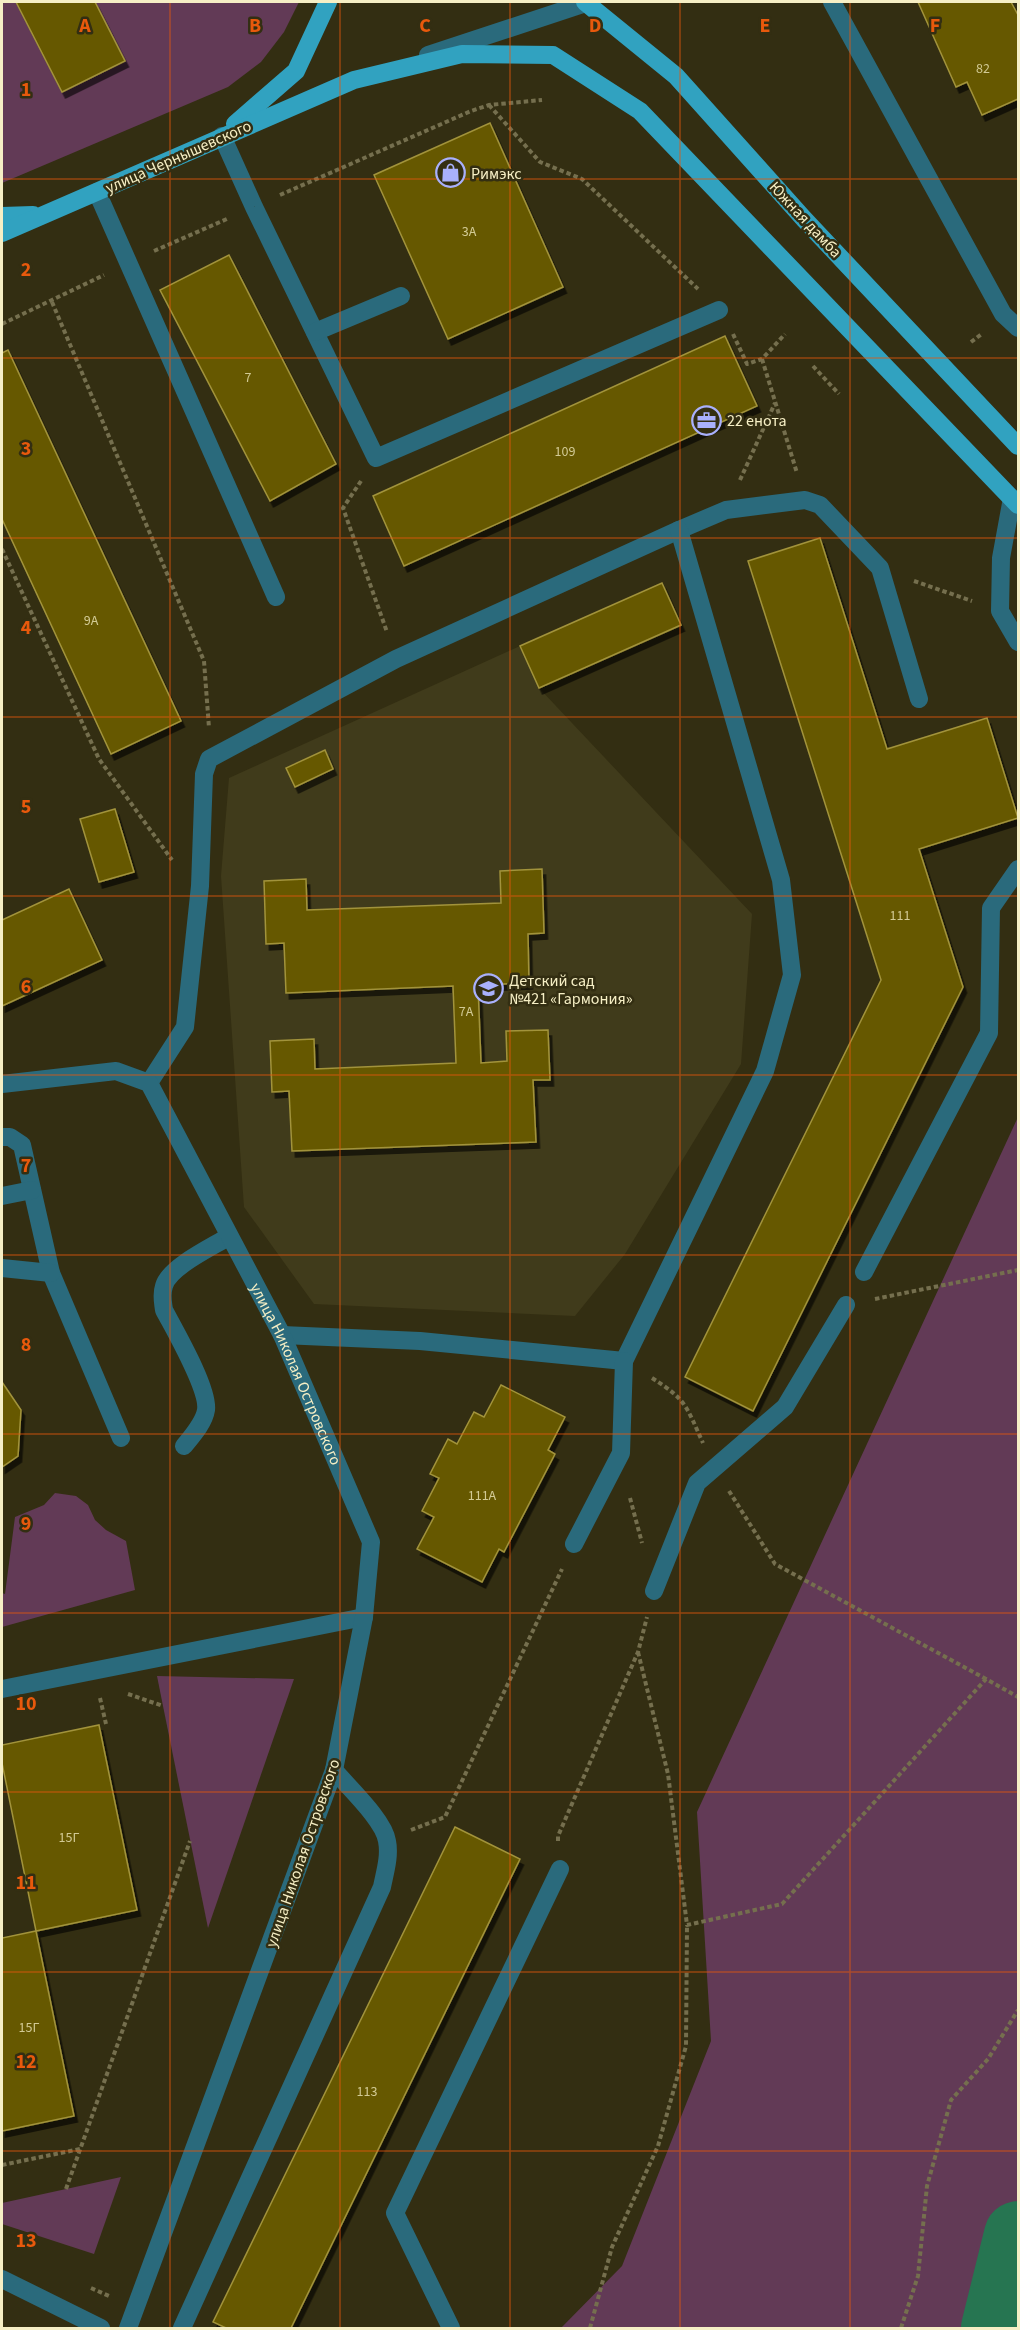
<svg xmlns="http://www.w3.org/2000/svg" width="1020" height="2330" font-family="'Source Sans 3',sans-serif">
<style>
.built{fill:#403b1b}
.green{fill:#623a56}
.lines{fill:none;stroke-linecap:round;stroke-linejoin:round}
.river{stroke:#267551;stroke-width:68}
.building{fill:#665900;stroke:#a2933b;stroke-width:1.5;filter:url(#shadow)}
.path{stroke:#756f4e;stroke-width:4;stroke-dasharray:4.5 3;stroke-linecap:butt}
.lane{stroke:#2a6a7c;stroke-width:18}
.street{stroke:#2a6a7c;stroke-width:18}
.primary{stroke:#31a2c0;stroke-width:18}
.grid{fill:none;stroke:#e8590c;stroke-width:1.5;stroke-opacity:0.55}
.labels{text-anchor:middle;stroke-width:5;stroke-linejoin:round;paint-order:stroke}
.number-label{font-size:14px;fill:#d2ca94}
.street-label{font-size:16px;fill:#f6efc5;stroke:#332e12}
.poi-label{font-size:16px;fill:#f6efc5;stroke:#332e12;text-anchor:start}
.grid-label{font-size:20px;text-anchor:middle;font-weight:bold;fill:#e8590c;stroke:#332e12;stroke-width:5;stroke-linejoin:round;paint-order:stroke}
</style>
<defs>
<filter id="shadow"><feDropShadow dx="3.5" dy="6" stdDeviation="0" flood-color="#0009"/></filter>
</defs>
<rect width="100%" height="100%" fill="#332e12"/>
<path class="built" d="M520 646 539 688 752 914 741 1064 625 1254 575 1316 314 1304 244 1207 221 876 229 778Z"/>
<g class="green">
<path d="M2 2H299L284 32 261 62 228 87 2 183Z"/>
<path d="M1018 1117V2328H561L622 2266 711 2041 697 1812Z"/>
<path d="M55 1493 76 1496 88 1505 95 1520 106 1530 126 1541 135 1590 2 1627V1593L5 1594 15 1517 44 1505Z"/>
<path d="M157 1676 294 1679 208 1928 163 1706Z"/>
<path d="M121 2177 94 2254 2 2224V2203Z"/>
</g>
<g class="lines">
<path class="river" d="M995 2328 1018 2235"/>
</g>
<g class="building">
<path d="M16 2H95L125 61 62 92Z"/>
<path d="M918 2H1011L1018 15V99L982 115 967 82 956 87Z"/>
<path d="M490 123 563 287 448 339 374 175Z"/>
<path d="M229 255 336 464 270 501 160 290Z"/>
<path d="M725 336 757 406 404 566 373 496Z"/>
<path d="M8 350 181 721 111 754 2 519V353Z"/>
<path d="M820 538 887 749 987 718 1018 818 919 849 963 987 753 1411 685 1377 881 980 748 561Z"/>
<path d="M662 583 681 625 539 688 520 646Z"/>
<path d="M325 750 333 769 295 787 286 768Z"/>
<path d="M115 809 134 872 99 882 80 819Z"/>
<path d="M542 869 544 933 528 934 529 983 478 985 481 1063 507 1061 506 1031 548 1030 550 1080H533L536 1142 292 1151 289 1091 272 1092 270 1041 314 1039 315 1069 456 1063 453 986 286 993 284 943 266 944 264 881 306 879 307 910 501 903 500 871Z"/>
<path d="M69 889 102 960 2 1006V920Z"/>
<path d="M2 1382 21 1410 18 1456 2 1467Z"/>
<path d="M501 1385 565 1417 548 1450 555 1454 504 1552 499 1549 482 1582 417 1549 434 1517 422 1511 439 1478 430 1474 448 1439 457 1444 474 1412 484 1417Z"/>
<path d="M99 1725 137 1910 36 1931 2 1763V1745Z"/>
<path d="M455 1827 520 1859 291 2328H226L213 2322Z"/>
<path d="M36 1931 74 2116 2 2131V1938Z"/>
</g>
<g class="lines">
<g class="path">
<path d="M489 105 540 162 582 179 698 289"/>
<path d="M280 195 471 111 489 105 542 100"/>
<path d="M154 251 229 218"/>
<path d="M52 302 204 661 209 728"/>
<path d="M2 324 104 275"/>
<path d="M733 334 747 364 762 359 785 334"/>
<path d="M971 342 983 333"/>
<path d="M762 359 797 473"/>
<path d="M813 366 839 394"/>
<path d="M740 480 775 403"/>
<path d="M361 481 343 508 387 632"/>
<path d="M2 549 99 759 172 860"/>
<path d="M914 581 972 601"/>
<path d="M875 1299 1018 1270"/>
<path d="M652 1378C687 1400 686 1406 703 1443"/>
<path d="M729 1491 775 1564 986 1679"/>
<path d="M630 1498 642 1543"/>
<path d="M638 1652 668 1774 687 1925 782 1904 986 1679 1018 1697"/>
<path d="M128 1694 163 1706"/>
<path d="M100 1698 106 1724"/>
<path d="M411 1830 445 1817 562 1569"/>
<path d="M558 1841V1836L638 1652 647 1617"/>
<path d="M2 2165 80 2149"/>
<path d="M66 2189 190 1841"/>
<path d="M91 2288 109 2296"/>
<path d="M590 2328 612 2247 658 2146 686 2046 687 1925"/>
<path d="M901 2328 918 2276 927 2186 951 2100 988 2059 1018 2010"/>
</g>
<g class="lane">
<path d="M832 2 1003 314 1018 328"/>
<path d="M222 136 254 207 376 458 719 310"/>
<path d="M97 192 276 597"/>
<path d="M315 332 401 296"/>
<path d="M1012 498 1001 558 1000 611 1018 642"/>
<path d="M149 1083 185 1027 200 886 204 774 209 759 396 659 679 530 726 510 805 500 820 505 880 568 919 699"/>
<path d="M2 1137H10L22 1145 51 1273 121 1438"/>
<path d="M2 1196 32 1190"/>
<path d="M2 1268 51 1273"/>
<path d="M864 1272 989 1033 991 908 1018 869"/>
<path d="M282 1335 420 1341 624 1361 765 1071 792 975 781 880 679 530"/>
<path d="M184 1446C192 1436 204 1423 206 1410 209 1389 175 1331 164 1310 163 1302 161 1295 164 1286 169 1267 212 1247 228 1237"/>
<path d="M574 1544 621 1453 624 1361"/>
<path d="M654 1591 697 1483 785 1407 846 1305"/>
<path d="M2 1689 364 1617"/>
<path d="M2 2279 101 2328"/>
<path d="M182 2328 382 1887C385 1872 390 1856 387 1841 384 1820 348 1787 334 1770"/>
<path d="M451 2328 395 2213 560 1869"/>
</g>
<g class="street">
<path d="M428 55 589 2"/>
<path id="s1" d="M2 1084 116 1071 149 1083 282 1335 371 1542 364 1617 334 1770 128 2328"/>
</g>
<g class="primary">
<path d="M585 2 676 76 804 219 1018 446"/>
<path d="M235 124 296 71 328 2"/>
<path d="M2 216 33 215"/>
<path d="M2 233 354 80 462 54 553 55 640 111 1018 505"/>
</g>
</g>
<path class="grid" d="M170 2V2328M340 2V2328M510 2V2328M680 2V2328M850 2V2328M2 179H1018M2 358H1018M2 538H1018M2 717H1018M2 896H1018M2 1075H1018M2 1255H1018M2 1434H1018M2 1613H1018M2 1792H1018M2 1972H1018M2 2151H1018"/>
<defs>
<symbol id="shop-ring" viewBox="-11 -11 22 22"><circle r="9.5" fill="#332e12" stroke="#a9b0fc" stroke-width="1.5"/><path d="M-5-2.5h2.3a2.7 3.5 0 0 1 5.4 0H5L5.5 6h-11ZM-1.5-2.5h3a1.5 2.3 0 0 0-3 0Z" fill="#a9b0fc"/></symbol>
<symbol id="office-ring" viewBox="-11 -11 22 22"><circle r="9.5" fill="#332e12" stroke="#a9b0fc" stroke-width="1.5"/><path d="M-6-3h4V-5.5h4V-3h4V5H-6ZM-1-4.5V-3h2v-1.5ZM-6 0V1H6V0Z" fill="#a9b0fc"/></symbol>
<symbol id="school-ring" viewBox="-11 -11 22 22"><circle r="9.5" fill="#332e12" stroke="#a9b0fc" stroke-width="1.5"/><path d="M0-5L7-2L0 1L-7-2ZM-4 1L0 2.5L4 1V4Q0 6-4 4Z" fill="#a9b0fc"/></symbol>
</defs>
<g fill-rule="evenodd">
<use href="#shop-ring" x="434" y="156" width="33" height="33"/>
<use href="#office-ring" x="690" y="404" width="33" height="33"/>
<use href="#school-ring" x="472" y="972" width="33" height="33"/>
</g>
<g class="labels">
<g class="number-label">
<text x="983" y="73">82</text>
<text x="469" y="236">3А</text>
<text x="248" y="382">7</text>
<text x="565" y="456">109</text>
<text x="91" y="625">9А</text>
<text x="900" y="920">111</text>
<text x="466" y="1016">7А</text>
<text x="482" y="1500">111А</text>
<text x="69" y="1842">15Г</text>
<text x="29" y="2032">15Г</text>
<text x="367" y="2096">113</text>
</g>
<g class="street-label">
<text transform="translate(178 156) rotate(-24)" y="6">улица Чернышевского</text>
<text transform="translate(806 219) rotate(47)" y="6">Южная дамба</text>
<text dy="6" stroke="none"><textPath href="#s1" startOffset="476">улица Николая Островского</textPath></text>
<text transform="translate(302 1853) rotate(-71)" y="6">улица Николая Островского</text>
</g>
<g class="poi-label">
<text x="471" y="179">Римэкс</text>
<text x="727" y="426">22 енота</text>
<text x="509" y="986">Детский сад<tspan x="509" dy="18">№421 «Гармония»</tspan></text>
</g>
</g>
<g class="grid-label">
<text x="85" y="32">A</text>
<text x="255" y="32">B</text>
<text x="425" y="32">C</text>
<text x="595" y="32">D</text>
<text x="765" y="32">E</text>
<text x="935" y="32">F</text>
<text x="26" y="96">1</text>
<text x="26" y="276">2</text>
<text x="26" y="455">3</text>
<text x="26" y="634">4</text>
<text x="26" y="813">5</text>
<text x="26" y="993">6</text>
<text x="26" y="1172">7</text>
<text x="26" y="1351">8</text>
<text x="26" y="1530">9</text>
<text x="26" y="1710">10</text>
<text x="26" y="1889">11</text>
<text x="26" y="2068">12</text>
<text x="26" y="2247">13</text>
</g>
<rect width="1020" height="2330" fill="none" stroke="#f6efc5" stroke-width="6"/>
</svg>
